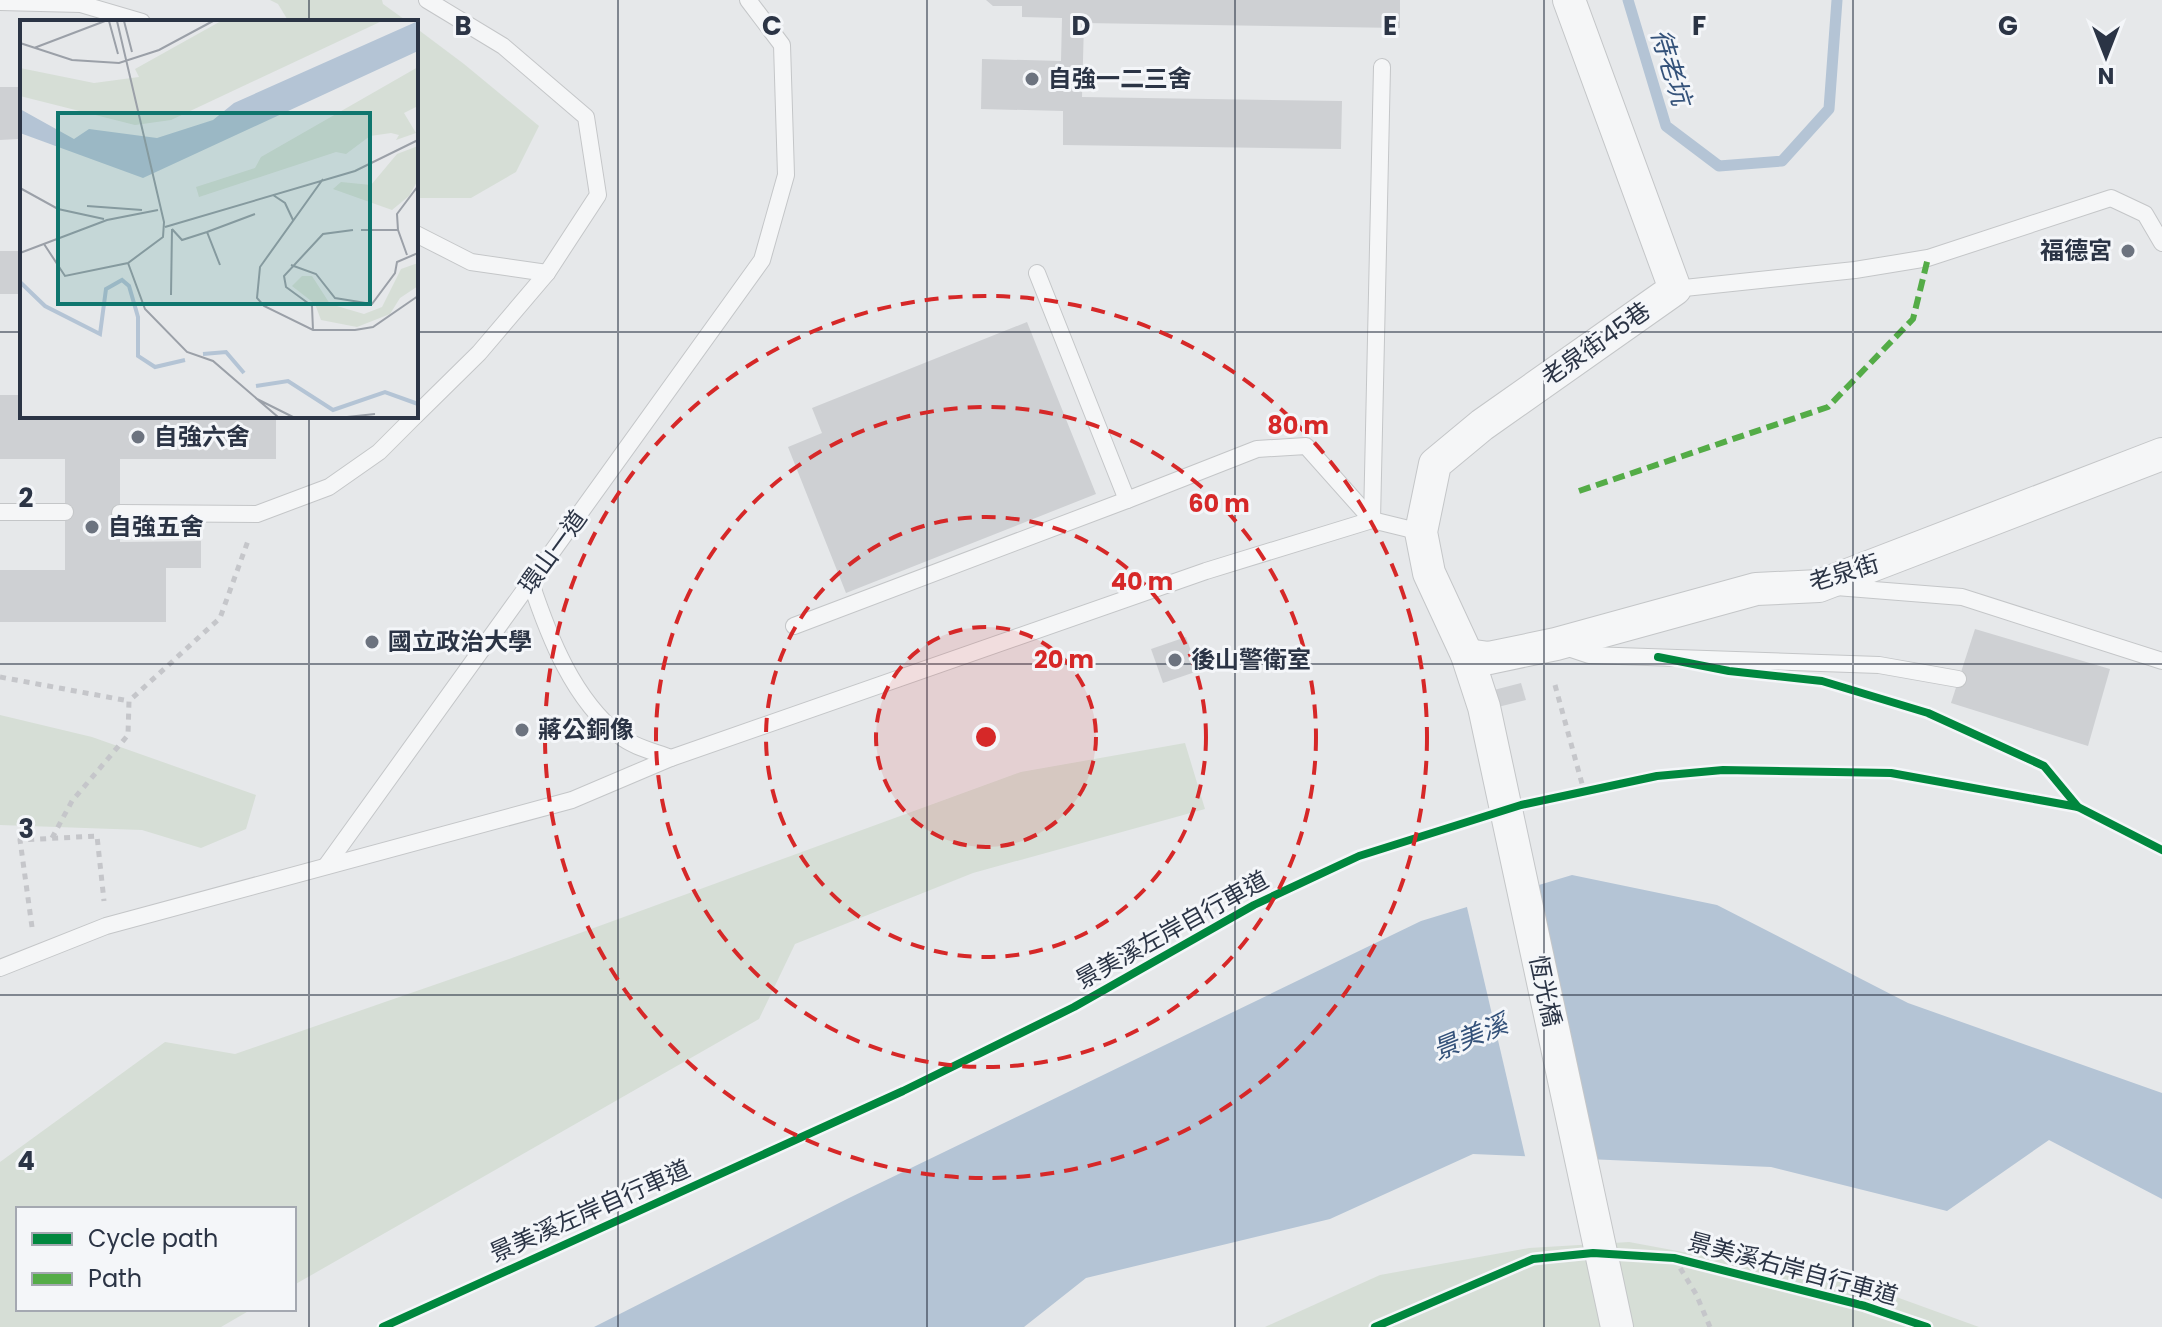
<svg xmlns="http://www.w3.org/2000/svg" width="2162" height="1327" font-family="Poppins,'Noto Sans TC',sans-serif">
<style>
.green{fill:#d6ded6}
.water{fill:#b4c4d5}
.pier{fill:#e6e8ea}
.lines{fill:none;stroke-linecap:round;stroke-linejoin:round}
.stream{stroke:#b4c4d5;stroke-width:11}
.building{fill:#ced0d3}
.lane-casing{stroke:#c4c6c8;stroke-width:18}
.street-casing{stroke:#c4c6c8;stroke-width:34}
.path{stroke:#c5c6ca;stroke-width:5;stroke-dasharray:6 6;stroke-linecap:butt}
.lane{stroke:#f5f6f7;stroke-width:16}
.street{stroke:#f5f6f7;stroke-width:32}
.quiet{stroke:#54ac47;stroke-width:6;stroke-dasharray:12 6;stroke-linecap:butt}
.cycleway-casing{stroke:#f4f6f9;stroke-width:13}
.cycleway{stroke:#00873e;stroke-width:8}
.grid{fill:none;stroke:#2b3445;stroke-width:2;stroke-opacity:0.55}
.ring{fill:none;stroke:#d62828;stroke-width:4;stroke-dasharray:14 10}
.poi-dot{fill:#6c737f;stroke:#f4f6f9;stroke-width:3}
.labels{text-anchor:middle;stroke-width:6;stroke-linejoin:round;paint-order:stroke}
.poi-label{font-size:24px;font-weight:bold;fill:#2b3445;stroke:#f4f6f9;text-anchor:start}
.street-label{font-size:24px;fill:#2b3445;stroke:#f4f6f9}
.water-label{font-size:26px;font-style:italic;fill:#34527a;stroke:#f4f6f9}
.inset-river{fill:none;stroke:#b4c4d5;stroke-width:4}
.inset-road{fill:none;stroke:#9ba0a8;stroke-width:2}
.view{fill:#0f766e;fill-opacity:0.15;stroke:#0f766e;stroke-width:4}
.inset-edge{fill:none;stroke:#2b3445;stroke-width:4}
.grid-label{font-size:26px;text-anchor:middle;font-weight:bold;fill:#2b3445;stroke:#f4f6f9;stroke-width:6;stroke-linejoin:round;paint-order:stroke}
.centre{fill:#d62828;stroke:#f4f6f9;stroke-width:4}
.ring-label{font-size:24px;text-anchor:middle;font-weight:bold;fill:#d62828;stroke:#f4f6f9;stroke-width:6;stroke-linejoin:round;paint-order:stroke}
</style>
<rect width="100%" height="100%" fill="#e6e8ea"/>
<g class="green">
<path d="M270 0H382L383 4 408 22H289L278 4Z"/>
<path d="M416 28 464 64 539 126 516 172 471 198H416Z"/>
<path d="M0 715 92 737 256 795 246 829 201 848 142 830 0 825Z"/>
<path d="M1185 743 1205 809 973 873 795 944 759 1019 294 1285V1209H18V1309H252L221 1327H0V1162L165 1042 235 1054 509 959 1021 772Z"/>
<path d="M1629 1242 1866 1286 1979 1327H1265L1380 1275 1529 1248Z"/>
</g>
<path class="water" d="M1572 875 1717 905 1908 1003 2162 1093V1199L2049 1140 1947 1211 1771 1167 1473 1154 1330 1219 1086 1278 1024 1327H594L849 1198 1421 921Z"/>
<path class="pier" d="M1531 883 1597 1163 1526 1160 1466 903Z"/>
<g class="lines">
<path class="stream" d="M1628 0 1666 126 1719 166 1782 161 1829 109 1837 0"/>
</g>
<g class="building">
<path d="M986 0H1400V28L1084 23 1082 97 1342 101 1341 149 1063 145V111L981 109 982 59 1061 61 1062 18 1022 17V6H993Z"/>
<path d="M0 87H22V201H19L18 139 0 140Z"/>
<rect x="0" y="251" width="22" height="43"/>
<path d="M1027 322 1096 494 846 593 788 447 822 433 812 408Z"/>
<path d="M0 395H22V416H276V459H120V542L201 541V568H166V622H0V570H65V459H0Z"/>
<path d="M1975 629 2110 669 2088 746 1951 703Z"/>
<path d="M1186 637 1198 671 1163 683 1151 649Z"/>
<path d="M1521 683 1526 700 1494 708 1490 691Z"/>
</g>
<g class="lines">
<defs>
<g id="lane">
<path d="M0 2 81 4 142 22"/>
<path d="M416 234 471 262 547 273"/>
<path d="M1037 273 1127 500 1257 449 1306 446 1372 520"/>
<path d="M1675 289 1855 270 1928 258 2111 198 2145 214 2162 243"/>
<path d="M416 415 479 353 547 273 598 195 586 117 503 46 427 0"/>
<path d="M0 512H65"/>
<path d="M120 513 257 514 329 487 379 452 415 416"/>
<path d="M1372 520 1382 67"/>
<path d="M531 583C549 637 573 699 620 736 633 747 656 752 671 758"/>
<path d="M1836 587 1962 597 2162 661"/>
<path d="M794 626 1127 500"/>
<path d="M1562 646 1589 655 1879 665 1958 679"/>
<path d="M326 866 762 260 786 175 782 45 748 0"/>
<path d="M0 968 106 926 572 800 671 758 1206 571 1372 520 1421 532"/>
</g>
<g id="street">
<path d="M1569 0 1675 289 1482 425 1435 464 1421 532 1429 573 1467 655 1484 707 1617 1327"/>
<path d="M1467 655 1489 658 1556 644 1756 589 1819 586 2162 454"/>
</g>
</defs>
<use href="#lane" class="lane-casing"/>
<use href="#street" class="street-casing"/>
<g class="path">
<path d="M0 677 129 701"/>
<path d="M1555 685 1584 791"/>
<path d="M52 838 72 801 128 735 129 701 220 618 249 538"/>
<path d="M32 927 20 840 97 836 104 901"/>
<path d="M1674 1258 1696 1294 1710 1327"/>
</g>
<use href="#lane" class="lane"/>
<use href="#street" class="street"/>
<path class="quiet" d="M1579 491 1828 407 1913 319 1928 258"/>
<defs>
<g id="cycleway">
<path d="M1658 657 1729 671 1822 681 1928 713 2044 766 2078 807"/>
<path d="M383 1327 903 1091 1074 1007 1254 905 1359 856 1521 805 1657 776 1723 770 1891 773 2078 807 2162 850"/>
<path d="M1375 1327 1533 1259 1593 1253 1674 1258 1865 1306 1927 1327"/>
</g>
</defs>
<use href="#cycleway" class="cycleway-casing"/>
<use href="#cycleway" class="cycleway"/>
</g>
<path class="grid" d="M309 0V22M618 0V1327M927 0V1327M1235 0V1327M1544 0V1327M1853 0V1327M0 332H22M416 332H2162M309 416V1327M0 664H2162M0 995H2162"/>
<circle cx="986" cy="737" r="110" fill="#d62828" fill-opacity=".12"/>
<g class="ring">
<circle cx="986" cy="737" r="110"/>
<circle cx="986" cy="737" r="220"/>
<circle cx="986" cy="737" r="330"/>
<circle cx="986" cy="737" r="441"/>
</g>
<g class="poi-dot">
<circle cx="1032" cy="79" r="8"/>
<circle cx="2128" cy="251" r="8"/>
<circle cx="138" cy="437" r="8"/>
<circle cx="92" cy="527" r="8"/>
<circle cx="372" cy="642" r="8"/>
<circle cx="1175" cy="660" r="8"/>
<circle cx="522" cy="730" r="8"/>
</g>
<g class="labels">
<g class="poi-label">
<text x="1048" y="87">自強一二三舍</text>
<text x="2112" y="259" text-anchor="end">福德宮</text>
<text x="154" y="445">自強六舍</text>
<text x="108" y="535">自強五舍</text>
<text x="388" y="650">國立政治大學</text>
<text x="1191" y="668">後山警衛室</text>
<text x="538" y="738">蔣公銅像</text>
</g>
<g class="street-label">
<text transform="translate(1596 344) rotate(-35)" y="8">老泉街45巷</text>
<text transform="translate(553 552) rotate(-54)" y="8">環山一道</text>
<text transform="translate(1844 573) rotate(-17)" y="8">老泉街</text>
<text transform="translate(1172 930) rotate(-29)" y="8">景美溪左岸自行車道</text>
<text transform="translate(1545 991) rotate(78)" y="8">恆光橋</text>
<text transform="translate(590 1211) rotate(-24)" y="8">景美溪左岸自行車道</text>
<text transform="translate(1793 1269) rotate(15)" y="8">景美溪右岸自行車道</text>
</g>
<g class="water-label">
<text transform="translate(1671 67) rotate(73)" y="9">待老坑</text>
<text transform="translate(1470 1037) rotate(-22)" y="9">景美溪</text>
</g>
</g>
<g transform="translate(20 20)">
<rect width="398" height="398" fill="#e6e8ea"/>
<path d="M201 1H362L151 100 115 105 0 76V48L74 63 119 57 115 49ZM398 47V86L384 93 396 113 376 120 379 115 371 113 350 116 326 134 316 132 179 177 176 167 235 148 241 137ZM398 126V160L389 176 372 190 313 169 321 162 351 165 377 134ZM398 243V266L380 278 370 294 337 307 301 300 295 284 272 266 282 256H292L310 284 344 294 362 287 381 249Z" fill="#d6ded6"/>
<path d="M398 1V31L123 158 0 113V89L54 119 69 109 137 118 193 100 214 83Z" fill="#b4c4d5"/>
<path class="inset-river" d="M0 262 25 286 80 314 86 269 102 260 109 266 118 297V336L135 347 165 340M183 334 206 332 224 353M236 366 268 361 313 390 365 372 398 384"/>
<path class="inset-road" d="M89 1 98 34M104 1 112 32M0 23 52 40 99 43 139 30 193 1M14 28 85 1M303 159 240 247 237 278 244 286 293 310H335L353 307 398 276M0 168 38 189 84 199M253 175 265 183 273 200M67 186 122 190M145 207 335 151 398 120M152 209 162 220 187 212 200 245M341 210H378L387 235M378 210 377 194 398 166M187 212 235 194M24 224 45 256 108 243 143 217 144 202 97 1M0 233 87 200 138 190M108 243 125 289 167 332 193 341 258 397M271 245 296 254 315 278 352 284 375 253 377 242 398 233M151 275 152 209M293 310 292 286 266 267 264 256 303 214 333 210M237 379 273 397M327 397 355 394"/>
<path class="view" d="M38 93H350V284H38Z"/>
<rect width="398" height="398" class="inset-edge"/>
</g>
<g class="grid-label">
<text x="463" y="35">B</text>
<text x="772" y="35">C</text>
<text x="1081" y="35">D</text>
<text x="1390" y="35">E</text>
<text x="1699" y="35">F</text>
<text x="2008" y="35">G</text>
<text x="26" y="507">2</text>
<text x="26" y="838">3</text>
<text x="26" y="1170">4</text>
</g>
<circle cx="986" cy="737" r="12" class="centre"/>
<g class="ring-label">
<text x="1298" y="434">80 m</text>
<text x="1219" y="512">60 m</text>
<text x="1142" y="590">40 m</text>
<text x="1064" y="668">20 m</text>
</g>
<rect x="16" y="1207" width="280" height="104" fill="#f4f6f9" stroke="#a4a8b1" stroke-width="2"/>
<rect x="32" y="1233" width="40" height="12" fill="#00873e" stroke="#a4a8b1" stroke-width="2"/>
<text x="88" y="1247" font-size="24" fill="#2b3445">Cycle path</text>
<rect x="32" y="1273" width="40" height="12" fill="#54ac47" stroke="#a4a8b1" stroke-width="2"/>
<text x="88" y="1287" font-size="24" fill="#2b3445">Path</text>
<g transform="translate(2106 56) rotate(180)" stroke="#f4f6f9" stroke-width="6" paint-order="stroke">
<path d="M0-6L14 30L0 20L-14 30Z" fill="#2b3445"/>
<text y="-12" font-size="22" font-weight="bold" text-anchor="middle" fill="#2b3445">N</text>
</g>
</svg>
